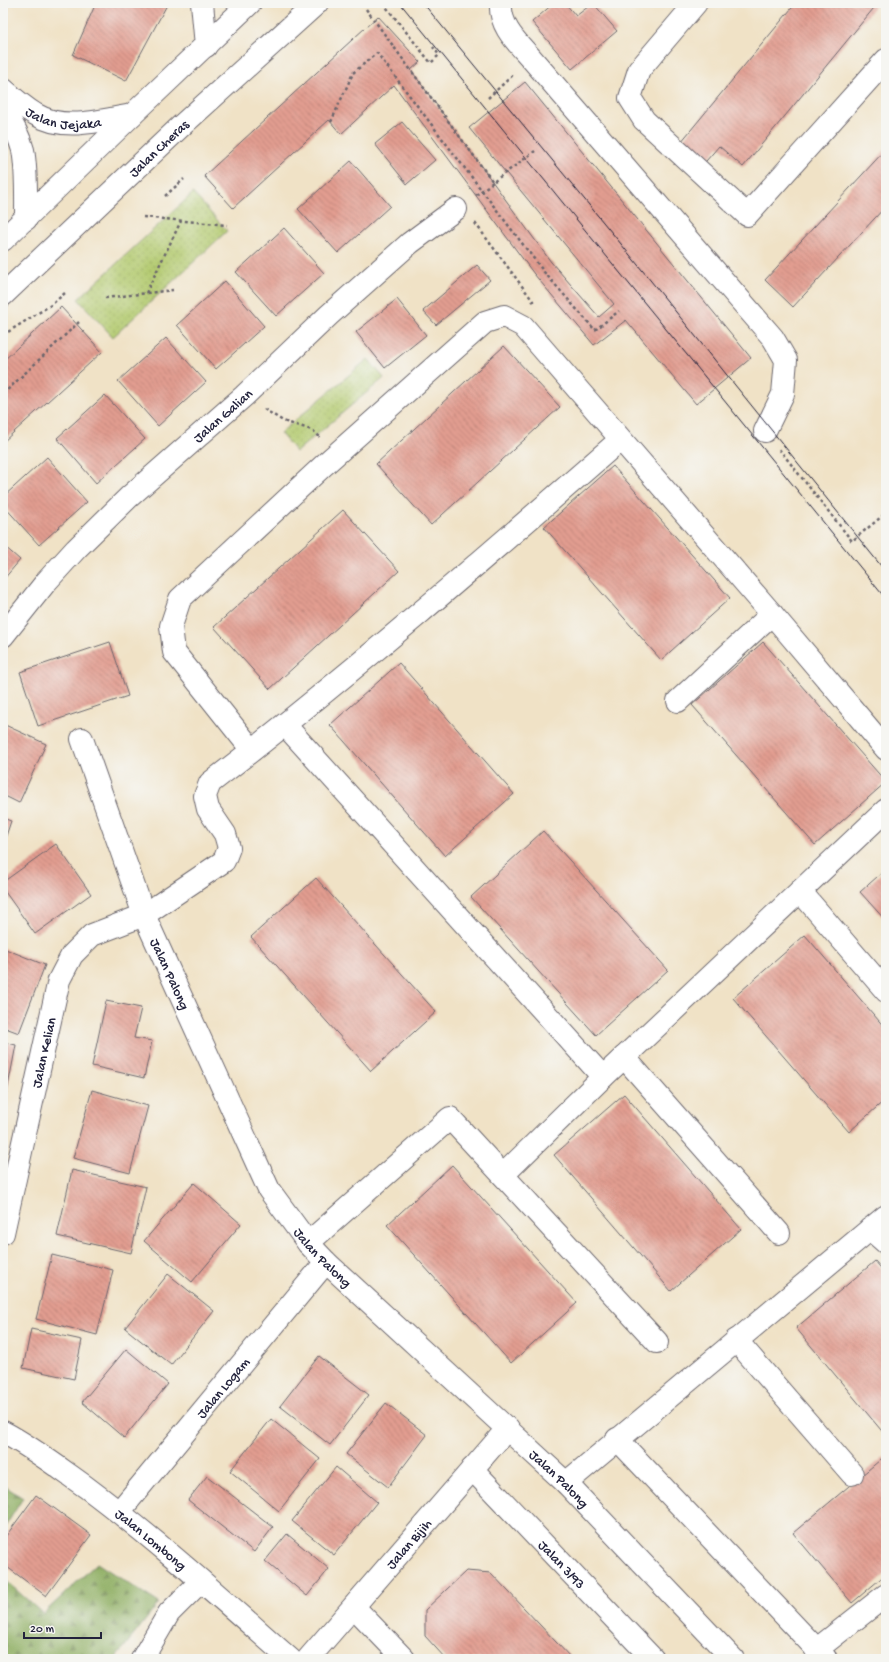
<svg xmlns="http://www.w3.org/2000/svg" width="889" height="1662" font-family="'Gochi Hand',sans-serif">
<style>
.forest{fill:url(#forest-firs);stroke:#58684e}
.park{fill:url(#park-dots);stroke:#6a7655}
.building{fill:url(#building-back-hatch)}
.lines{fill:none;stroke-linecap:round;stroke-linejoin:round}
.minor-casing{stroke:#6a656c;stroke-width:24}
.major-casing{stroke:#6a656c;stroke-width:24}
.path{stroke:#6a656c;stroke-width:2.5;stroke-dasharray:3 3;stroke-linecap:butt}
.minor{stroke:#fff;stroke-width:22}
.major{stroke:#fff;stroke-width:22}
.tram{stroke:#22223b;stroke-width:1}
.path-bridge{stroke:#6a656c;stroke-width:2.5;stroke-dasharray:3 3;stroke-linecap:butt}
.labels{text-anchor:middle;stroke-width:3;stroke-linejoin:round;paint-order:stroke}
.street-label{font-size:14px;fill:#22223b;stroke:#f6f6f2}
</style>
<defs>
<pattern id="forest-firs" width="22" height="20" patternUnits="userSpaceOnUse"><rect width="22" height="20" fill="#8eae62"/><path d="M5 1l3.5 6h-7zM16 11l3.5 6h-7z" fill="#748d52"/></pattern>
<pattern id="park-dots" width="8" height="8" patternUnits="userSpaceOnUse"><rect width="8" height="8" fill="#b3ca6f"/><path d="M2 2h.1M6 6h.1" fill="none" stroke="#9aad61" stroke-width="1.8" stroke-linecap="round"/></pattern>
<pattern id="building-back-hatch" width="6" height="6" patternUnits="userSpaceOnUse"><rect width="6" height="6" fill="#e29d90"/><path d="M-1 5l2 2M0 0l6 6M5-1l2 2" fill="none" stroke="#b78077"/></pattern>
</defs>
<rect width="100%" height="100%" fill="#f6f6f2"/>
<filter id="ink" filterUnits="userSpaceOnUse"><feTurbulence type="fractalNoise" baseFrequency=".025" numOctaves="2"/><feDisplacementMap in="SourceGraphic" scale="8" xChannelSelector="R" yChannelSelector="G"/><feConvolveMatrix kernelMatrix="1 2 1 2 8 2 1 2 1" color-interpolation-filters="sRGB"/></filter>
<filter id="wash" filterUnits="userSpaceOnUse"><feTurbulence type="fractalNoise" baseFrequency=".012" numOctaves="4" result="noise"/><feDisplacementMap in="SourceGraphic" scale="16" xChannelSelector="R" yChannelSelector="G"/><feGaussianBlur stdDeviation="0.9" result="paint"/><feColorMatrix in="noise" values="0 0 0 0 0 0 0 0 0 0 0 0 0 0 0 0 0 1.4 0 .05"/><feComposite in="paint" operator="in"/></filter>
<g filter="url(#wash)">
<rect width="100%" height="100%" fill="#f0e2c6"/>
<g class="forest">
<path d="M3 1485 23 1498 3 1530Z"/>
<path d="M97 1563 159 1603 115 1659H3V1578L43 1614Z"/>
</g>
<g class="park">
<path d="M193 193 227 231 113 337 78 299Z"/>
<path d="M368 359 384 378 296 452 280 433Z"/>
</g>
<g id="blocks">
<g class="building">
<path d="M96 3H168L126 81 73 55Z"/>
<path d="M554 3H565L576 16 593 3 617 31 572 69 532 22Z"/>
<path d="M796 3H878L743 167 719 146 700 168 676 148Z"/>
<path d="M378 16 420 62 411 70 551 262 599 317 614 304 469 128 525 82 751 358 696 404 626 320 594 345 534 274 394 85 341 134 329 120 233 208 204 176Z"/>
<path d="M402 122 435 160 407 184 375 144Z"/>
<path d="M886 149V206L793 307 765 280Z"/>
<path d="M351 161 390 206 338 253 298 209Z"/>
<path d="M284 228 324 273 276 316 236 272Z"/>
<path d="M477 265 490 280 436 325 423 311Z"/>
<path d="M225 281 264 326 216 369 177 325Z"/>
<path d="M397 299 426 335 385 368 356 332Z"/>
<path d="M61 307 102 352 3 442V361Z"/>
<path d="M166 338 206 382 158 426 118 381Z"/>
<path d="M504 346 560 407 431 525 376 464Z"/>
<path d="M105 395 145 439 96 483 57 438Z"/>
<path d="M47 457 87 502 39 545 3 505V497Z"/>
<path d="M613 466 730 598 661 660 544 527Z"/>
<path d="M343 510 399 571 270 689 214 627Z"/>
<path d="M3 545 20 560 3 580Z"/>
<path d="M110 642 128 696 38 726 20 672Z"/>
<path d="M763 642 886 782 815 845 692 705Z"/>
<path d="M399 663 514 794 445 856 330 725Z"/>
<path d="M3 724 46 744 19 803 3 795Z"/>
<path d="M3 818 11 821 3 845Z"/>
<path d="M543 831 668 970 596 1035 471 897Z"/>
<path d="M56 844 91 894 35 934 3 889V882Z"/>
<path d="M886 869V921L860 892Z"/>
<path d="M316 878 436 1012 371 1071 251 937Z"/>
<path d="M805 935 886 1029V1099L849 1132 733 998Z"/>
<path d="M3 948 45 965 19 1033 3 1027Z"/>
<path d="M106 1001 141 1008 134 1038 152 1041 144 1078 92 1066Z"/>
<path d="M3 1042 16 1045 4 1107H3Z"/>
<path d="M92 1090 148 1106 130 1173 73 1158Z"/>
<path d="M624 1094 741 1229 671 1291 554 1155Z"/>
<path d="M452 1165 577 1303 511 1363 387 1225Z"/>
<path d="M72 1170 146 1187 131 1253 57 1236Z"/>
<path d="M194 1183 241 1224 192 1282 144 1241Z"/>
<path d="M52 1255 113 1270 97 1335 36 1319Z"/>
<path d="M875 1261 886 1274V1344L883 1347 886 1351V1436L796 1328Z"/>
<path d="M168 1274 214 1311 171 1365 125 1328Z"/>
<path d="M31 1329 82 1340 74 1379 23 1368Z"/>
<path d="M126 1349 168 1384 124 1438 82 1402Z"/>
<path d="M319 1356 369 1395 330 1445 280 1406Z"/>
<path d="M386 1403 427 1435 388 1487 346 1454Z"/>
<path d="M271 1419 320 1459 279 1511 230 1471Z"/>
<path d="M886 1455V1574L852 1603 793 1533Z"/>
<path d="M336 1467 377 1502 334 1555 292 1521Z"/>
<path d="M207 1476 273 1527 254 1552 188 1500Z"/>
<path d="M36 1495 91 1535 46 1596 3 1564V1540Z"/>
<path d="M287 1534 329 1569 307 1596 265 1561Z"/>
<path d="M466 1571 491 1573 572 1659H446L425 1636V1610Z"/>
</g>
</g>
</g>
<g filter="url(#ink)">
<use href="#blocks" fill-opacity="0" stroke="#6a656c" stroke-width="1"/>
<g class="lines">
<defs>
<g id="minor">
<path d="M202 3 206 46"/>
<path d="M501 3C499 26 517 42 531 58L773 338 786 360 783 394 765 431"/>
<path d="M696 3 639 70 630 98 644 120 747 215 886 60"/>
<path id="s1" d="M3 89C13 98 23 107 35 114 64 132 101 120 132 115"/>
<path d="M3 109C11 121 19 135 23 150 27 172 26 196 26 219"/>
<path id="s2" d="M3 636 46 582 76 549 129 497 244 396 329 315 410 243 456 209"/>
<path d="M678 701 772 614"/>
<path d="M285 725 603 1077 886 810"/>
<path id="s3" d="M82 739 144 915 269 1190 308 1243 326 1262 566 1483 733 1659"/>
<path d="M252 750 174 652 171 626 180 599 324 465 485 322 504 316 523 326 772 614 886 749"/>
<path d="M800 891 886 991"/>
<path d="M624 1057 779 1233"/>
<path d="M503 1175 603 1077"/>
<path d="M870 1229 886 1243"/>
<path id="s4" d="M3 1233 59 980 72 955 92 935 144 915 224 861 229 848 225 834 208 809 205 796 210 783C352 674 486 557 620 440"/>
<path d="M308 1243 450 1118 657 1342"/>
<path d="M736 1340 852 1474"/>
<path id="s5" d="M3 1432C32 1447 59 1468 86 1487 157 1540 223 1600 290 1659"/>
<path d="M617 1439 826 1659"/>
<path id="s6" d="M472 1469 653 1659"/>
<path d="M566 1483 886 1216"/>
<path id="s7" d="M119 1512 326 1262"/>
<path d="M354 1607 404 1659"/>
<path d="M816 1650 886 1595"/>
<path d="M142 1659 169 1613 201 1581"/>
<path id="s8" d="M308 1659 508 1428"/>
</g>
<g id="major">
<path d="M3 240 132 115 250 3"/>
<path id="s9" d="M3 295 180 127 317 3"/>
</g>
</defs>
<use href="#minor" class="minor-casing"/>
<use href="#major" class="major-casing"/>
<g class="path">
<path d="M383 3 431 63 439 55 433 47"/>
<path d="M366 9 493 182 535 151"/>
<path d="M488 98 514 74"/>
<path d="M331 122 353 73"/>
<path d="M476 195 493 182"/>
<path d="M165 196 184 179"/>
<path d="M143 217 227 225"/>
<path d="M475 223 533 301 532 302"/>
<path d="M146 293 181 221"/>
<path d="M105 298 173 290"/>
<path d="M595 330 619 311"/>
<path d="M3 335 51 305 65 293"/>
<path d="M3 394 79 322"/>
<path d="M264 409 283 421 312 430 320 437"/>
<path d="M779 449 852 541 886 513"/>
</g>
<use href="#minor" class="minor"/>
<use href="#major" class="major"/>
<g class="tram">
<path d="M400 3 886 599"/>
<path d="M423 3 617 239 886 572"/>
</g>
<path class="path-bridge" d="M353 73 377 53 544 272 595 330"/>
</g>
</g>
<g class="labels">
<g class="street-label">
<text dy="5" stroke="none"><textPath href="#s1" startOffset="70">Jalan Jejaka</textPath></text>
<text dy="5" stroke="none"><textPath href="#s9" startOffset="214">Jalan Cheras</textPath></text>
<text dy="5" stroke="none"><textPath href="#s2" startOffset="312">Jalan Galian</textPath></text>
<text dy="5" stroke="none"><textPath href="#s3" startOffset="251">Jalan Palong</textPath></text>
<text dy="5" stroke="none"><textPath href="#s4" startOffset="185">Jalan Kelian</textPath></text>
<text dy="5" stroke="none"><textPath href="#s3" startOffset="575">Jalan Palong</textPath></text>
<text dy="5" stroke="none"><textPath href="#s7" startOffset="162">Jalan Logam</textPath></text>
<text dy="5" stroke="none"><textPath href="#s3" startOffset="899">Jalan Palong</textPath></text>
<text dy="5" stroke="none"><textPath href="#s5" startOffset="183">Jalan Lombong</textPath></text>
<text dy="5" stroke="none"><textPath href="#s8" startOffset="153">Jalan Bijih</textPath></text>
<text dy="5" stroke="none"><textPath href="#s6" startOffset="131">Jalan 3/93</textPath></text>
</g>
</g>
<rect width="889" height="1662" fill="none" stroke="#f6f6f2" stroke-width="16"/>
<path d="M24 1632v6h77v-6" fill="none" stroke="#22223b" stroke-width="2"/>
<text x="30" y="1632" font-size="12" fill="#22223b" stroke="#f6f6f2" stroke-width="3" paint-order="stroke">20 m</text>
</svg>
